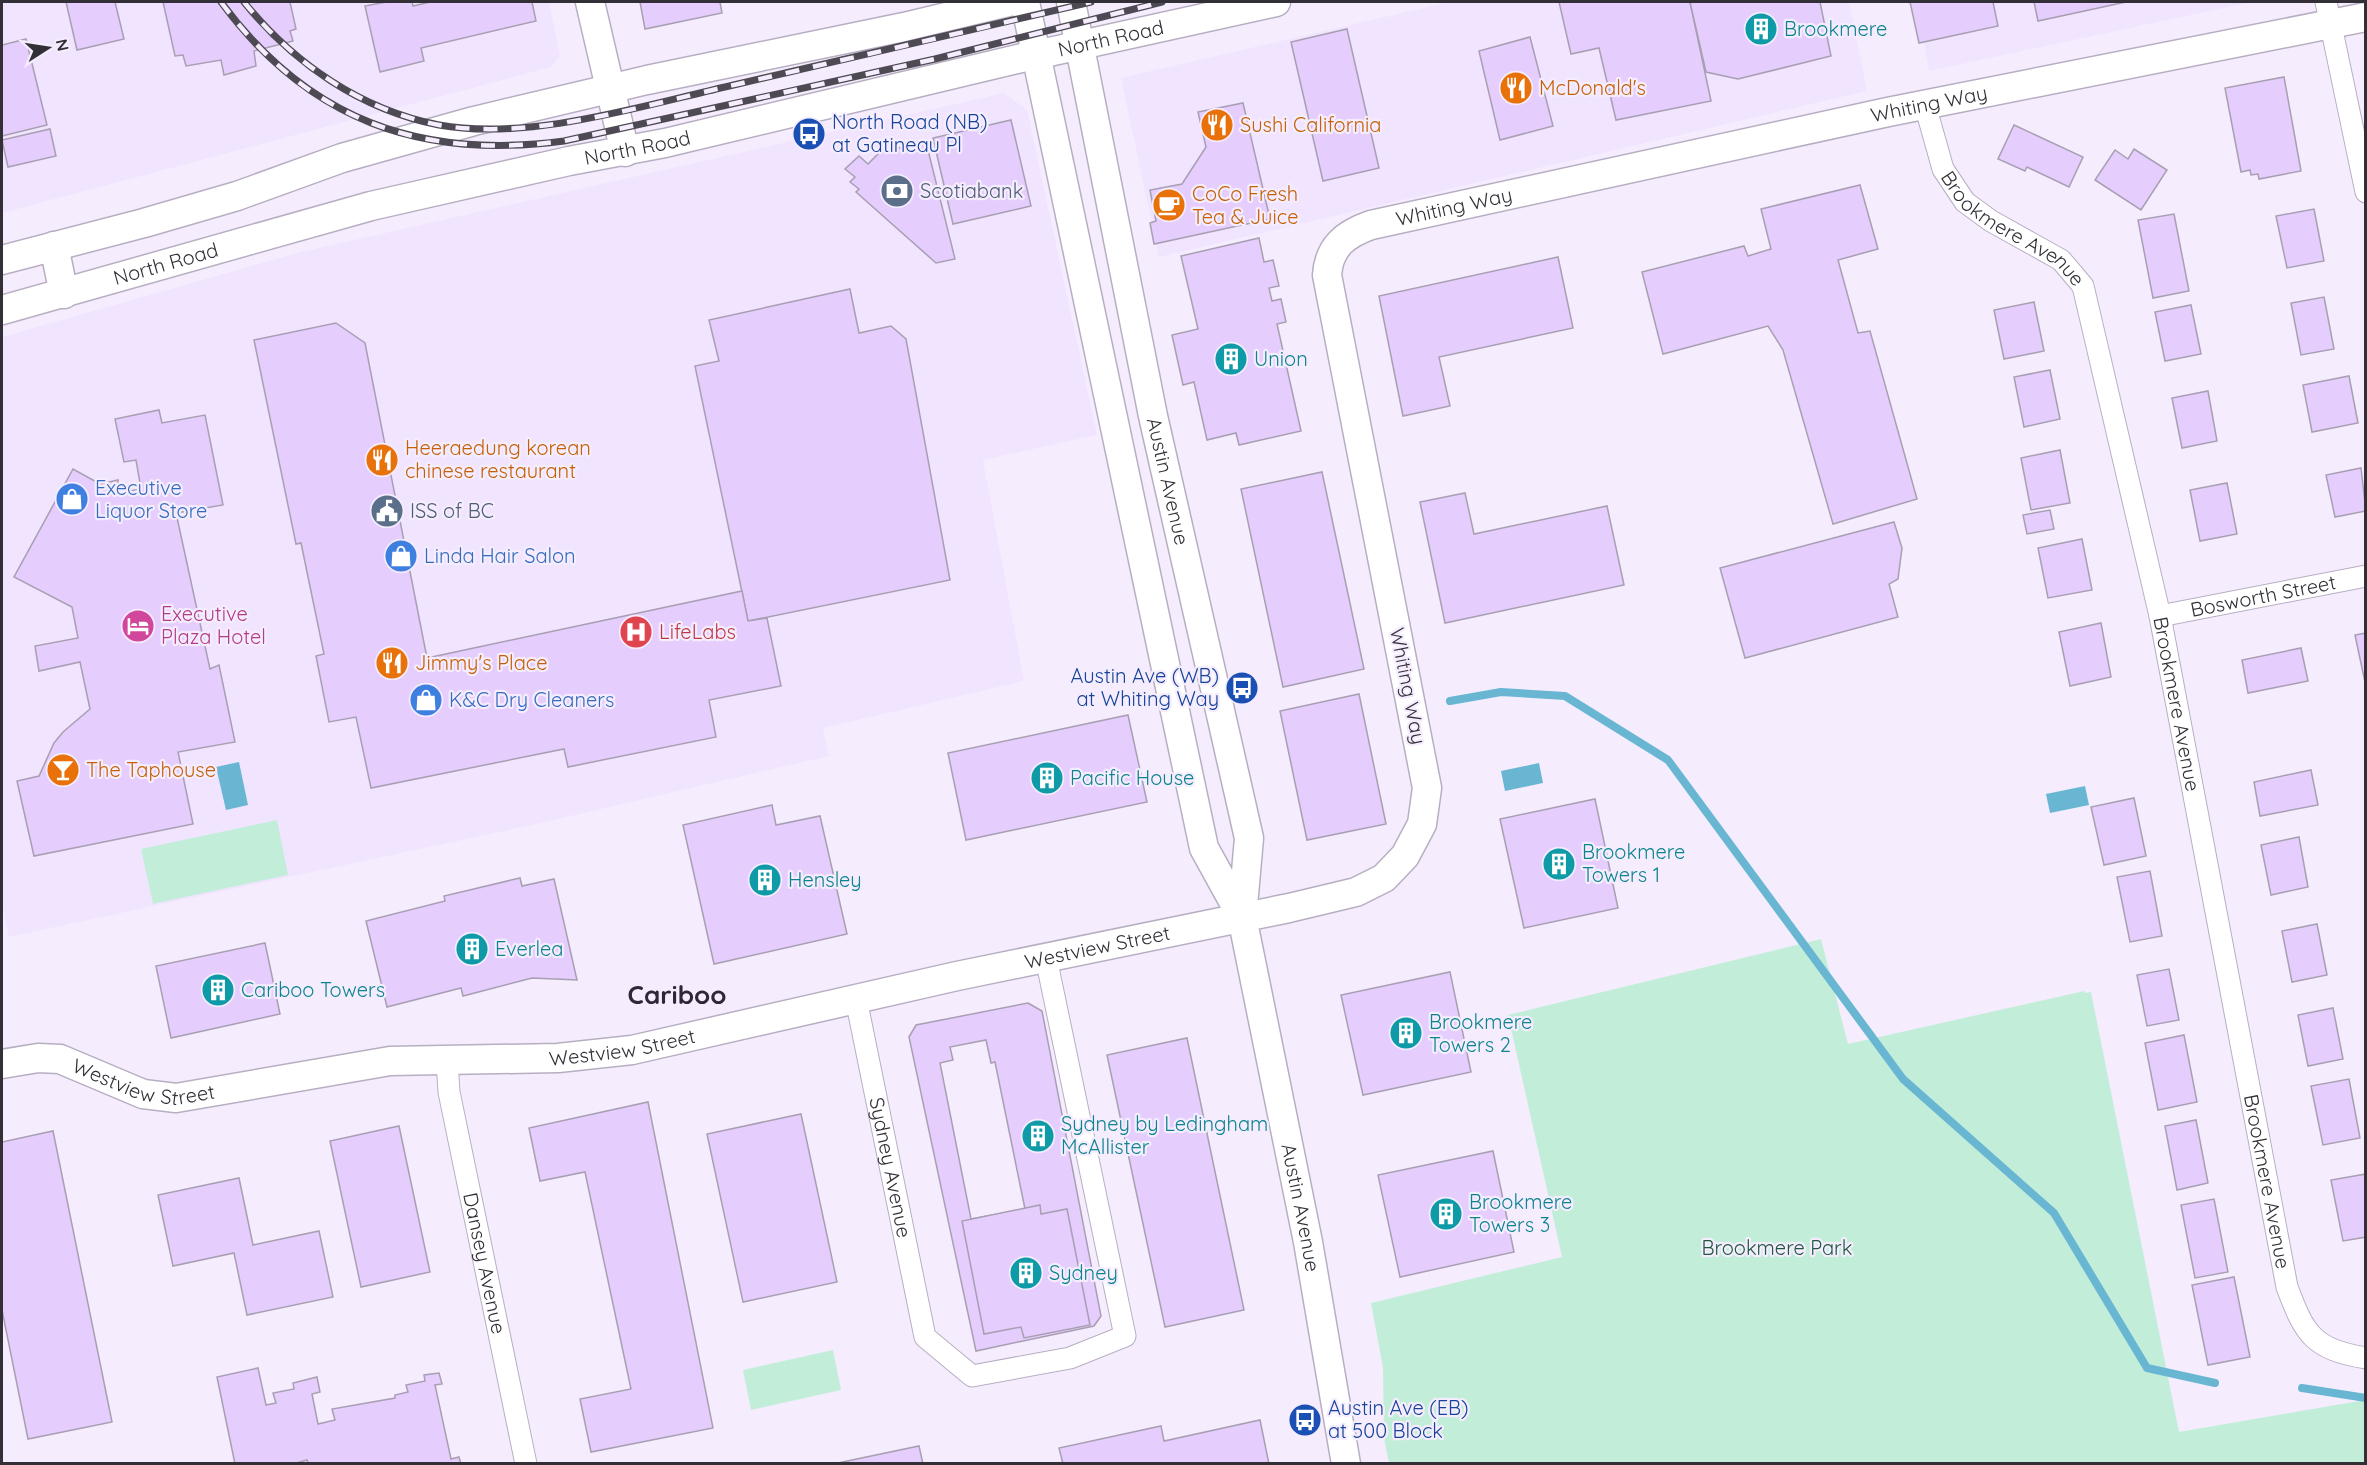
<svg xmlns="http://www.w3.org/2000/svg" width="2367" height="1465" font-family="Quicksand,sans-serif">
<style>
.built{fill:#f1e4ff}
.green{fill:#c2eed9}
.water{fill:#69b6d3}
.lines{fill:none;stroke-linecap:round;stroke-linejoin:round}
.stream{stroke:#69b6d3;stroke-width:8}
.building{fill:#e5cdfd;stroke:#a89fb2;stroke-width:1.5;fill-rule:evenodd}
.street-casing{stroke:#b8aec2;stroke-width:23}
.secondary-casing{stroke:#b8aec2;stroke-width:31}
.street{stroke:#fff;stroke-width:21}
.secondary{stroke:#fff;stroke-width:28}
.rail-casing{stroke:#4e4a53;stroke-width:7}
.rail{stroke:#f5edfe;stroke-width:4.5;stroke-dasharray:14;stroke-linecap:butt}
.labels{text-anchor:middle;stroke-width:4.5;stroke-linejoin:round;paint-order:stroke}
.culture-label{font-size:20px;fill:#0d838f;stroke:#f5edfe;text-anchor:start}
.street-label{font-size:20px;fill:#332f37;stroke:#f5edfe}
.food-label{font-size:20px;fill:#c56008;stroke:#f5edfe;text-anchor:start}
.transit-label{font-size:20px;fill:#164399;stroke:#f5edfe;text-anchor:start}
.service-label{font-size:20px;fill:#4e5e75;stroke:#f5edfe;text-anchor:start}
.shop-label{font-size:20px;fill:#366cbe;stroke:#f5edfe;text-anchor:start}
.hotel-label{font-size:20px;fill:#b23c85;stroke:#f5edfe;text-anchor:start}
.health-label{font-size:20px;fill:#be3a42;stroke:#f5edfe;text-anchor:start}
.park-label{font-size:20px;fill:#1f5741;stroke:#f5edfe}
.district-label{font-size:26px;font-weight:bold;fill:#2f2736;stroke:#f5edfe}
</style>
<rect width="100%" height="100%" fill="#f5edfe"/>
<g class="built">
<path d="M2 2H549L560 56 551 67 2 213Z"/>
<path d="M1449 2H1849L1867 91 1159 257 1121 78Z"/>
<path d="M1917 2H2252L1929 71Z"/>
<path d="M1004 93 1027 110 1097 435 983 460 1024 681 823 728 829 756 541 823 9 937 2 904V337L301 252Z"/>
</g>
<g class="green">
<path d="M277 820 288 875 153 904 141 849Z"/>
<path d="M1821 939 1848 1044 2084 991 2085 993 2091 992 2179 1432 2365 1400V1463H1389L1384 1439 1383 1368 1371 1303 1562 1257 1508 1015Z"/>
<path d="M833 1350 841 1390 751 1410 743 1370Z"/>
</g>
<g class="water">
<path d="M239 762 248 805 226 810 216 767Z"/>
<path d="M1539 763 1543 783 1505 791 1501 771Z"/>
<path d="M2085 786 2089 805 2050 813 2046 794Z"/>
</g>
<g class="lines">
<g class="stream">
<path d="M1450 701 1501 692 1565 696 1668 760 1903 1079 2054 1213 2147 1368 2215 1383"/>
<path d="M2302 1388 2366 1398"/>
</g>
</g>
<g class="building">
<path d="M66 2H115L124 39 77 50Z"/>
<path d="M163 2H290L296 29 290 31 293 41 254 51 256 66 224 75 221 60 186 66 183 55 175 56Z"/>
<path d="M386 2H412L413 6 430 2H532L536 21 421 48 424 61 380 72 365 6Z"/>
<path d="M640 2H720L722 13 645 29Z"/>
<path d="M1559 2H1690L1711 101 1616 120 1599 48 1571 54Z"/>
<path d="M1690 2H1820L1831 56 1738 79 1706 72Z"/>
<path d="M1910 2H1993L1998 26 1919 43Z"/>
<path d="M2034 2H2126L2038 21Z"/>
<path d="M1347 29 1379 168 1323 181 1291 42Z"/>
<path d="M1530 37 1553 126 1500 140 1479 51Z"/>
<path d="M26 39 47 125 2 136V45Z"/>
<path d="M2284 77 2301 171 2259 179 2258 174 2251 175 2250 170 2241 172 2225 88Z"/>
<path d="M1243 103 1270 219 1154 244 1150 223 1156 221 1150 190 1182 184 1206 147 1198 112Z"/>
<path d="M1011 120 1031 206 953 224 933 138Z"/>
<path d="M2014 125 2083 157 2069 187 2027 167 2025 171 1998 159Z"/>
<path d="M50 129 56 156 8 167 2 140Z"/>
<path d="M926 142 955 259 936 263 856 192 859 189 850 182 855 177 845 169 859 156 868 164 880 152Z"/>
<path d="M2134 149 2167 170 2141 210 2095 180 2115 150 2128 159Z"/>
<path d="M1860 185 1878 249 1838 260 1858 333 1870 331 1917 499 1833 524 1783 350 1768 326 1663 354 1642 272 1744 246 1748 256 1771 249 1761 209Z"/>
<path d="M2314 209 2324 261 2287 268 2276 216Z"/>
<path d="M2174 214 2189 291 2153 298 2138 220Z"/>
<path d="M1259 238 1264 262 1273 260 1279 286 1269 288 1272 301 1281 299 1286 322 1277 324 1301 431 1239 445 1236 433 1207 440 1194 382 1183 385 1172 335 1198 329 1181 256Z"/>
<path d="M1558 257 1573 328 1439 357 1450 406 1403 416 1379 296Z"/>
<path d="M850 289 859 333 891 326 906 339 950 580 748 621 695 366 719 361 709 320Z"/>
<path d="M2324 297 2334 349 2301 355 2291 303Z"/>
<path d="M2034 302 2044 351 2004 359 1994 310Z"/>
<path d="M2191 305 2201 354 2165 361 2155 312Z"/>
<path d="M336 323 365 343 427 658 742 591 748 621 767 618 781 686 709 700 716 737 568 767 564 749 371 788 356 717 329 722 316 656 324 654 301 543 296 544 254 340Z"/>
<path d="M2050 370 2060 419 2024 427 2014 377Z"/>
<path d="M2349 376 2358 423 2312 432 2303 385Z"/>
<path d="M2208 391 2217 441 2182 448 2172 398Z"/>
<path d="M159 410 162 423 205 415 223 505 176 513 210 669 219 665 235 742 178 752 193 824 34 856 17 781 39 776 54 743 63 732 90 709 80 662 39 671 35 646 78 638 72 607 14 577 73 469 100 484 118 480 119 493 141 489 136 460 124 462 115 419Z"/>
<path d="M2060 450 2070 503 2031 510 2021 458Z"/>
<path d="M2361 468 2366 511 2335 517 2326 475Z"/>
<path d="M1322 472 1364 669 1283 687 1241 489Z"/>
<path d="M2227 483 2237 534 2200 541 2190 490Z"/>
<path d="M1465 493 1474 534 1607 506 1624 585 1445 623 1420 502Z"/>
<path d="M2050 510 2054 529 2027 534 2023 515Z"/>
<path d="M1894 522 1902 548 1898 579 1889 584 1898 617 1745 658 1720 568Z"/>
<path d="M2082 539 2092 590 2048 598 2038 548Z"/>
<path d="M2101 623 2111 677 2070 686 2059 632Z"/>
<path d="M2366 633V687L2355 635Z"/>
<path d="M2301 648 2308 681 2248 693 2242 660Z"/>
<path d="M1359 694 1386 824 1307 840 1280 711Z"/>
<path d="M1128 715 1147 802 966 840 948 753Z"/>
<path d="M2311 770 2318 805 2260 816 2254 782Z"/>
<path d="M2134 798 2146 856 2104 865 2091 807Z"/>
<path d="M1595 799 1618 908 1524 928 1500 819Z"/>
<path d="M772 805 776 825 820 816 847 934 714 964 683 825Z"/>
<path d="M2299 837 2308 887 2271 895 2261 845Z"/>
<path d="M2150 871 2162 936 2130 942 2117 877Z"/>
<path d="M520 878 522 886 554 879 577 980 532 978 463 996 461 988 387 1007 366 921 445 901 444 896Z"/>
<path d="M2317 924 2327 975 2292 982 2282 931Z"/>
<path d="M265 943 280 1014 171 1038 156 966Z"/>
<path d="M2169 969 2179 1020 2147 1026 2137 975Z"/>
<path d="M1450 972 1471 1072 1363 1095 1341 995Z"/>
<path d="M1028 1003 1042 1011 1101 1316 1094 1326 976 1351 909 1037 916 1025ZM986 1040 991 1063 995 1062 1025 1209 971 1219 940 1063 953 1060 950 1047Z"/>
<path d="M2333 1008 2343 1059 2308 1066 2298 1015Z"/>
<path d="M2184 1035 2197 1102 2158 1110 2145 1043Z"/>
<path d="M1187 1038 1244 1310 1165 1327 1107 1055Z"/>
<path d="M2349 1079 2360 1138 2323 1145 2311 1086Z"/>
<path d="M648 1102 713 1428 591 1452 580 1399 631 1389 585 1172 540 1181 529 1128Z"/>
<path d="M801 1114 837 1282 743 1302 707 1134Z"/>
<path d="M2196 1120 2208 1183 2177 1190 2165 1126Z"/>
<path d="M399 1126 430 1272 361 1287 330 1141Z"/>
<path d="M53 1131 112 1422 28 1439 2 1310V1142Z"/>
<path d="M1493 1151 1514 1252 1400 1277 1378 1175Z"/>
<path d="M2366 1174V1237L2343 1241 2331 1180Z"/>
<path d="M239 1178 253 1245 319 1231 333 1297 247 1315 234 1253 173 1266 158 1195Z"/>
<path d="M2214 1199 2228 1272 2195 1278 2181 1205Z"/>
<path d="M1040 1205 1041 1214 1067 1209 1090 1325 1024 1338 1021 1327 984 1334 962 1221Z"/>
<path d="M2234 1277 2250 1357 2208 1365 2192 1285Z"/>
<path d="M258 1368 266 1405 276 1403 273 1393 294 1389 293 1383 317 1377 320 1392 312 1394 318 1424 335 1420 332 1409 395 1398V1395L408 1392 406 1385 425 1381 424 1375 439 1373 442 1384 435 1385 451 1459 459 1457 461 1464H308L307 1460 293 1464H235L217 1377Z"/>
<path d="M1260 1420 1269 1464H1063L1059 1448 1161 1426 1164 1441Z"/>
<path d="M919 1446 923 1464H833Z"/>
</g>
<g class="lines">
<defs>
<g id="street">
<path d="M2326 2 2366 192"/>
<path id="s1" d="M1925 105 1943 169 1965 202 1991 221 2061 260 2083 286 2160 616 2287 1287C2305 1335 2313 1349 2366 1358"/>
<path id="s2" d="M2160 616 2366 576"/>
<path id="s3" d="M856 999 925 1337 972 1376 1070 1358 1125 1336 1046 958"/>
<path id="s4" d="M447 1061 449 1092 526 1464"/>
</g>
<g id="secondary">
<path d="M590 2 625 152"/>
<path id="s5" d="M1025 2 1204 848 1242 917 1308 1242 1346 1464"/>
<path id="s6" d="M1071 2 1153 416 1249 838 1242 917"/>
<path d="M54 246 64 294"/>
<path d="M2 260 144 223 237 196 342 158 474 121 647 80 904 27 1009 2"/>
<path id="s7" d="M2 310 371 206 569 161 665 143 1013 60 1276 2"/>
<path id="s8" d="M2 1064 38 1058 60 1059 143 1094 176 1098 390 1061 558 1058 632 1050 957 976 1289 908 1356 892 1384 878 1405 856 1422 824 1427 788 1327 275C1329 247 1345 234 1371 225L1888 112 2366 17"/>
</g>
</defs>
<use href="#street" class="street-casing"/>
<use href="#secondary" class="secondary-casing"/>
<use href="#street" class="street"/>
<use href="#secondary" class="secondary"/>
<defs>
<g id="rail">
<path d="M221 2C308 120 420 160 564 141L935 59 1162 2"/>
<path d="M244 2C293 63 361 110 439 125 528 141 638 107 725 87 847 59 969 31 1091 2"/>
</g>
</defs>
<use href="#rail" class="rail-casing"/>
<use href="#rail" class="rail"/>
</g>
<defs>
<symbol id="building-disc" viewBox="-11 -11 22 22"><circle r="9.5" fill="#0f9aa8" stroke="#f5edfe"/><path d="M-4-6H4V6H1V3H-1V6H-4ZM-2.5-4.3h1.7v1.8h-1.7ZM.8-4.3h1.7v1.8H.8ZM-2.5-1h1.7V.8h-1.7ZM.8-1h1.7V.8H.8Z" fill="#fff"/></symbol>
<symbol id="restaurant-disc" viewBox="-11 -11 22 22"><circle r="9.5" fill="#e8710a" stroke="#f5edfe"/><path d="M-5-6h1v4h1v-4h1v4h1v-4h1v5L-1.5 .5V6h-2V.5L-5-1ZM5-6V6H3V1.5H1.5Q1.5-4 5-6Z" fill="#fff"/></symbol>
<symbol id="bus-disc" viewBox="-11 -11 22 22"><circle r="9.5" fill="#1a4fb4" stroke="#f5edfe"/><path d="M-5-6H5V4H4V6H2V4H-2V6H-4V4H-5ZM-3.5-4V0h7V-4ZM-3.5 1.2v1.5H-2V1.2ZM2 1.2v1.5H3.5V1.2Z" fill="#fff"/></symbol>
<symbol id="bank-disc" viewBox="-11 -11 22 22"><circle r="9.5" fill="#5c6f8a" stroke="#f5edfe"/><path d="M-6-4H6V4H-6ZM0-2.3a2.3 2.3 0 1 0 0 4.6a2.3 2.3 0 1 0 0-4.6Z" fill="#fff"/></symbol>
<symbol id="cafe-disc" viewBox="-11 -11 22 22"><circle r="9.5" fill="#e8710a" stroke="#f5edfe"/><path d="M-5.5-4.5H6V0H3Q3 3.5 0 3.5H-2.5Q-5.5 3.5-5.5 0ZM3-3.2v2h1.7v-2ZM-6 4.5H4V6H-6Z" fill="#fff"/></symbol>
<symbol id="shop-disc" viewBox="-11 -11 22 22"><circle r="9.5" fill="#3f7fe0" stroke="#f5edfe"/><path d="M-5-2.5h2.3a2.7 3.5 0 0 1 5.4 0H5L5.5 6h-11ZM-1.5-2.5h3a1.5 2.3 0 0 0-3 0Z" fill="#fff"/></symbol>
<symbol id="civic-disc" viewBox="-11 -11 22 22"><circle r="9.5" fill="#5c6f8a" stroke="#f5edfe"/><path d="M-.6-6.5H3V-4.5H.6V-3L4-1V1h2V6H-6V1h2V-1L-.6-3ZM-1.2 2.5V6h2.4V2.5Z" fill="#fff"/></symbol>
<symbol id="hotel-disc" viewBox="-11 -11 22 22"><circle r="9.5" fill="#d1479c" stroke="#f5edfe"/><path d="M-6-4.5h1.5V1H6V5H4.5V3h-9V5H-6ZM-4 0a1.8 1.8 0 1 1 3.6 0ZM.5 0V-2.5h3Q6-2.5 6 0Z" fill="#fff"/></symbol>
<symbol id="hospital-disc" viewBox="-11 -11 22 22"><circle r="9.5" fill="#e0444e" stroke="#f5edfe"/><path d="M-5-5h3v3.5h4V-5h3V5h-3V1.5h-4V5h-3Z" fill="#fff"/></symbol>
<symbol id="bar-disc" viewBox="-11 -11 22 22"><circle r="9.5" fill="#e8710a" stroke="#f5edfe"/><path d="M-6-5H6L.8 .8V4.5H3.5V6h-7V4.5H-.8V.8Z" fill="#fff"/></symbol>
</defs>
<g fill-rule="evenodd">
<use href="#building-disc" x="1742" y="10" width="38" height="38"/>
<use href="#restaurant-disc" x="1497" y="69" width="38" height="38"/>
<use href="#restaurant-disc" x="1198" y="106" width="38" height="38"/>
<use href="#bus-disc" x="790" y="115" width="38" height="38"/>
<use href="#bank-disc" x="878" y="172" width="38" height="38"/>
<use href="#cafe-disc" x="1150" y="186" width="38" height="38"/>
<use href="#building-disc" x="1212" y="340" width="38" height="38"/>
<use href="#restaurant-disc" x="363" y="441" width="38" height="38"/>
<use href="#shop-disc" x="53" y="480" width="38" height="38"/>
<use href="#civic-disc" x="368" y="492" width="38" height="38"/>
<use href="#shop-disc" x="382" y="537" width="38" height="38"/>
<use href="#hotel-disc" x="119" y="607" width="38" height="38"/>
<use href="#hospital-disc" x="617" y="613" width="38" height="38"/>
<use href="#restaurant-disc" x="373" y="644" width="38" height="38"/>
<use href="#bus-disc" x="1223" y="669" width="38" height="38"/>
<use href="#shop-disc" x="407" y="681" width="38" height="38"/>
<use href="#bar-disc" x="44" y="751" width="38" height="38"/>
<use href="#building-disc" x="1028" y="759" width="38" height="38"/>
<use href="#building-disc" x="1540" y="845" width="38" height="38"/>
<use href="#building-disc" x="746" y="861" width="38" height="38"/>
<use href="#building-disc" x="453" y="930" width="38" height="38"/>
<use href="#building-disc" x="199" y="971" width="38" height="38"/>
<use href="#building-disc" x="1387" y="1014" width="38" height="38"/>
<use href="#building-disc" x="1019" y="1117" width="38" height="38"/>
<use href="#building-disc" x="1427" y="1195" width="38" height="38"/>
<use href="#building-disc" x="1007" y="1254" width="38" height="38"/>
<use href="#bus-disc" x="1286" y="1401" width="38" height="38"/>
</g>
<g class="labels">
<g class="culture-label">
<text x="1784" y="36">Brookmere</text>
<text x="1254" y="366">Union</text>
<text x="1070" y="785">Pacific House</text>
<text x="1582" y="859">Brookmere<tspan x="1582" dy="23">Towers 1</tspan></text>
<text x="788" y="887">Hensley</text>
<text x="495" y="956">Everlea</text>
<text x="241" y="997">Cariboo Towers</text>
<text x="1429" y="1029">Brookmere<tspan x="1429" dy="23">Towers 2</tspan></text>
<text x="1061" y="1131">Sydney by Ledingham<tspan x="1061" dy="23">McAllister</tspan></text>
<text x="1469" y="1209">Brookmere<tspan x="1469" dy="23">Towers 3</tspan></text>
<text x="1049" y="1280">Sydney</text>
</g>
<g class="street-label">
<text dy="7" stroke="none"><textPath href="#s7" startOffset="1142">North Road</textPath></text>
<text dy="7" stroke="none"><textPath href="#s8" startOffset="2682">Whiting Way</textPath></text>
<text dy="7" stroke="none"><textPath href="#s7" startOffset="656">North Road</textPath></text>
<text dy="7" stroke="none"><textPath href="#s8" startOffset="2196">Whiting Way</textPath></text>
<text dy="7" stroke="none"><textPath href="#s1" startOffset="160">Brookmere Avenue</textPath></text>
<text dy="7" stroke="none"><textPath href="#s7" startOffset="170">North Road</textPath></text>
<text dy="7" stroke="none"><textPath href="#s6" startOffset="489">Austin Avenue</textPath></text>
<text dy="7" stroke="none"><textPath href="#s2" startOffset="105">Bosworth Street</textPath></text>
<text transform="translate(1408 686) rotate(79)" y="7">Whiting Way</text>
<text dy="7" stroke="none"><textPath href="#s1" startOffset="681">Brookmere Avenue</textPath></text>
<text dy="7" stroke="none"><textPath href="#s8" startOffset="1118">Westview Street</textPath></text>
<text dy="7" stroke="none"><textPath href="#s8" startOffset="632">Westview Street</textPath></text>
<text dy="7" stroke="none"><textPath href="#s8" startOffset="147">Westview Street</textPath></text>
<text dy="7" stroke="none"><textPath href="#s3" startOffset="172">Sydney Avenue</textPath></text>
<text dy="7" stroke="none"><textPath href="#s1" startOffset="1167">Brookmere Avenue</textPath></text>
<text dy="7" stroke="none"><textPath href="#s5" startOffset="1240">Austin Avenue</textPath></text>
<text dy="7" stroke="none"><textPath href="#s4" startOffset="206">Dansey Avenue</textPath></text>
</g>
<g class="food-label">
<text x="1539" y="95">McDonald's</text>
<text x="1240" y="132">Sushi California</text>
<text x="1192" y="201">CoCo Fresh<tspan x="1192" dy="23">Tea &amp; Juice</tspan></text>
<text x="405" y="455">Heeraedung korean<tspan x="405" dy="23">chinese restaurant</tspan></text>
<text x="415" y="670">Jimmy's Place</text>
<text x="86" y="777">The Taphouse</text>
</g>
<g class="transit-label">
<text x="832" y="129">North Road (NB)<tspan x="832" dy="23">at Gatineau Pl</tspan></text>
<text x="1219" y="683" text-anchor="end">Austin Ave (WB)<tspan x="1219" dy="23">at Whiting Way</tspan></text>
<text x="1328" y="1415">Austin Ave (EB)<tspan x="1328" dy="23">at 500 Block</tspan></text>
</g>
<g class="service-label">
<text x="920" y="198">Scotiabank</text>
<text x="410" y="518">ISS of BC</text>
</g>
<g class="shop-label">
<text x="95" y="495">Executive<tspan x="95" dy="23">Liquor Store</tspan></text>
<text x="424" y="563">Linda Hair Salon</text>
<text x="449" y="707">K&amp;C Dry Cleaners</text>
</g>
<g class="hotel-label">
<text x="161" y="621">Executive<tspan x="161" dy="23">Plaza Hotel</tspan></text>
</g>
<g class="health-label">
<text x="659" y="639">LifeLabs</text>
</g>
<g class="park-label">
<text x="1777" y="1255">Brookmere Park</text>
</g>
<g class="district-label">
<text x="677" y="1004">Cariboo</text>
</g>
</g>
<rect width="2367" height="1465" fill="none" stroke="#332f37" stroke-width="6"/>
<g transform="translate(48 48) rotate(78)" stroke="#f5edfe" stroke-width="4.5" paint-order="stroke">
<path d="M0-4.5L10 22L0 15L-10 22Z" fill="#332f37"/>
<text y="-9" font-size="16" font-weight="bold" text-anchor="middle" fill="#332f37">N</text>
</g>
</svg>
